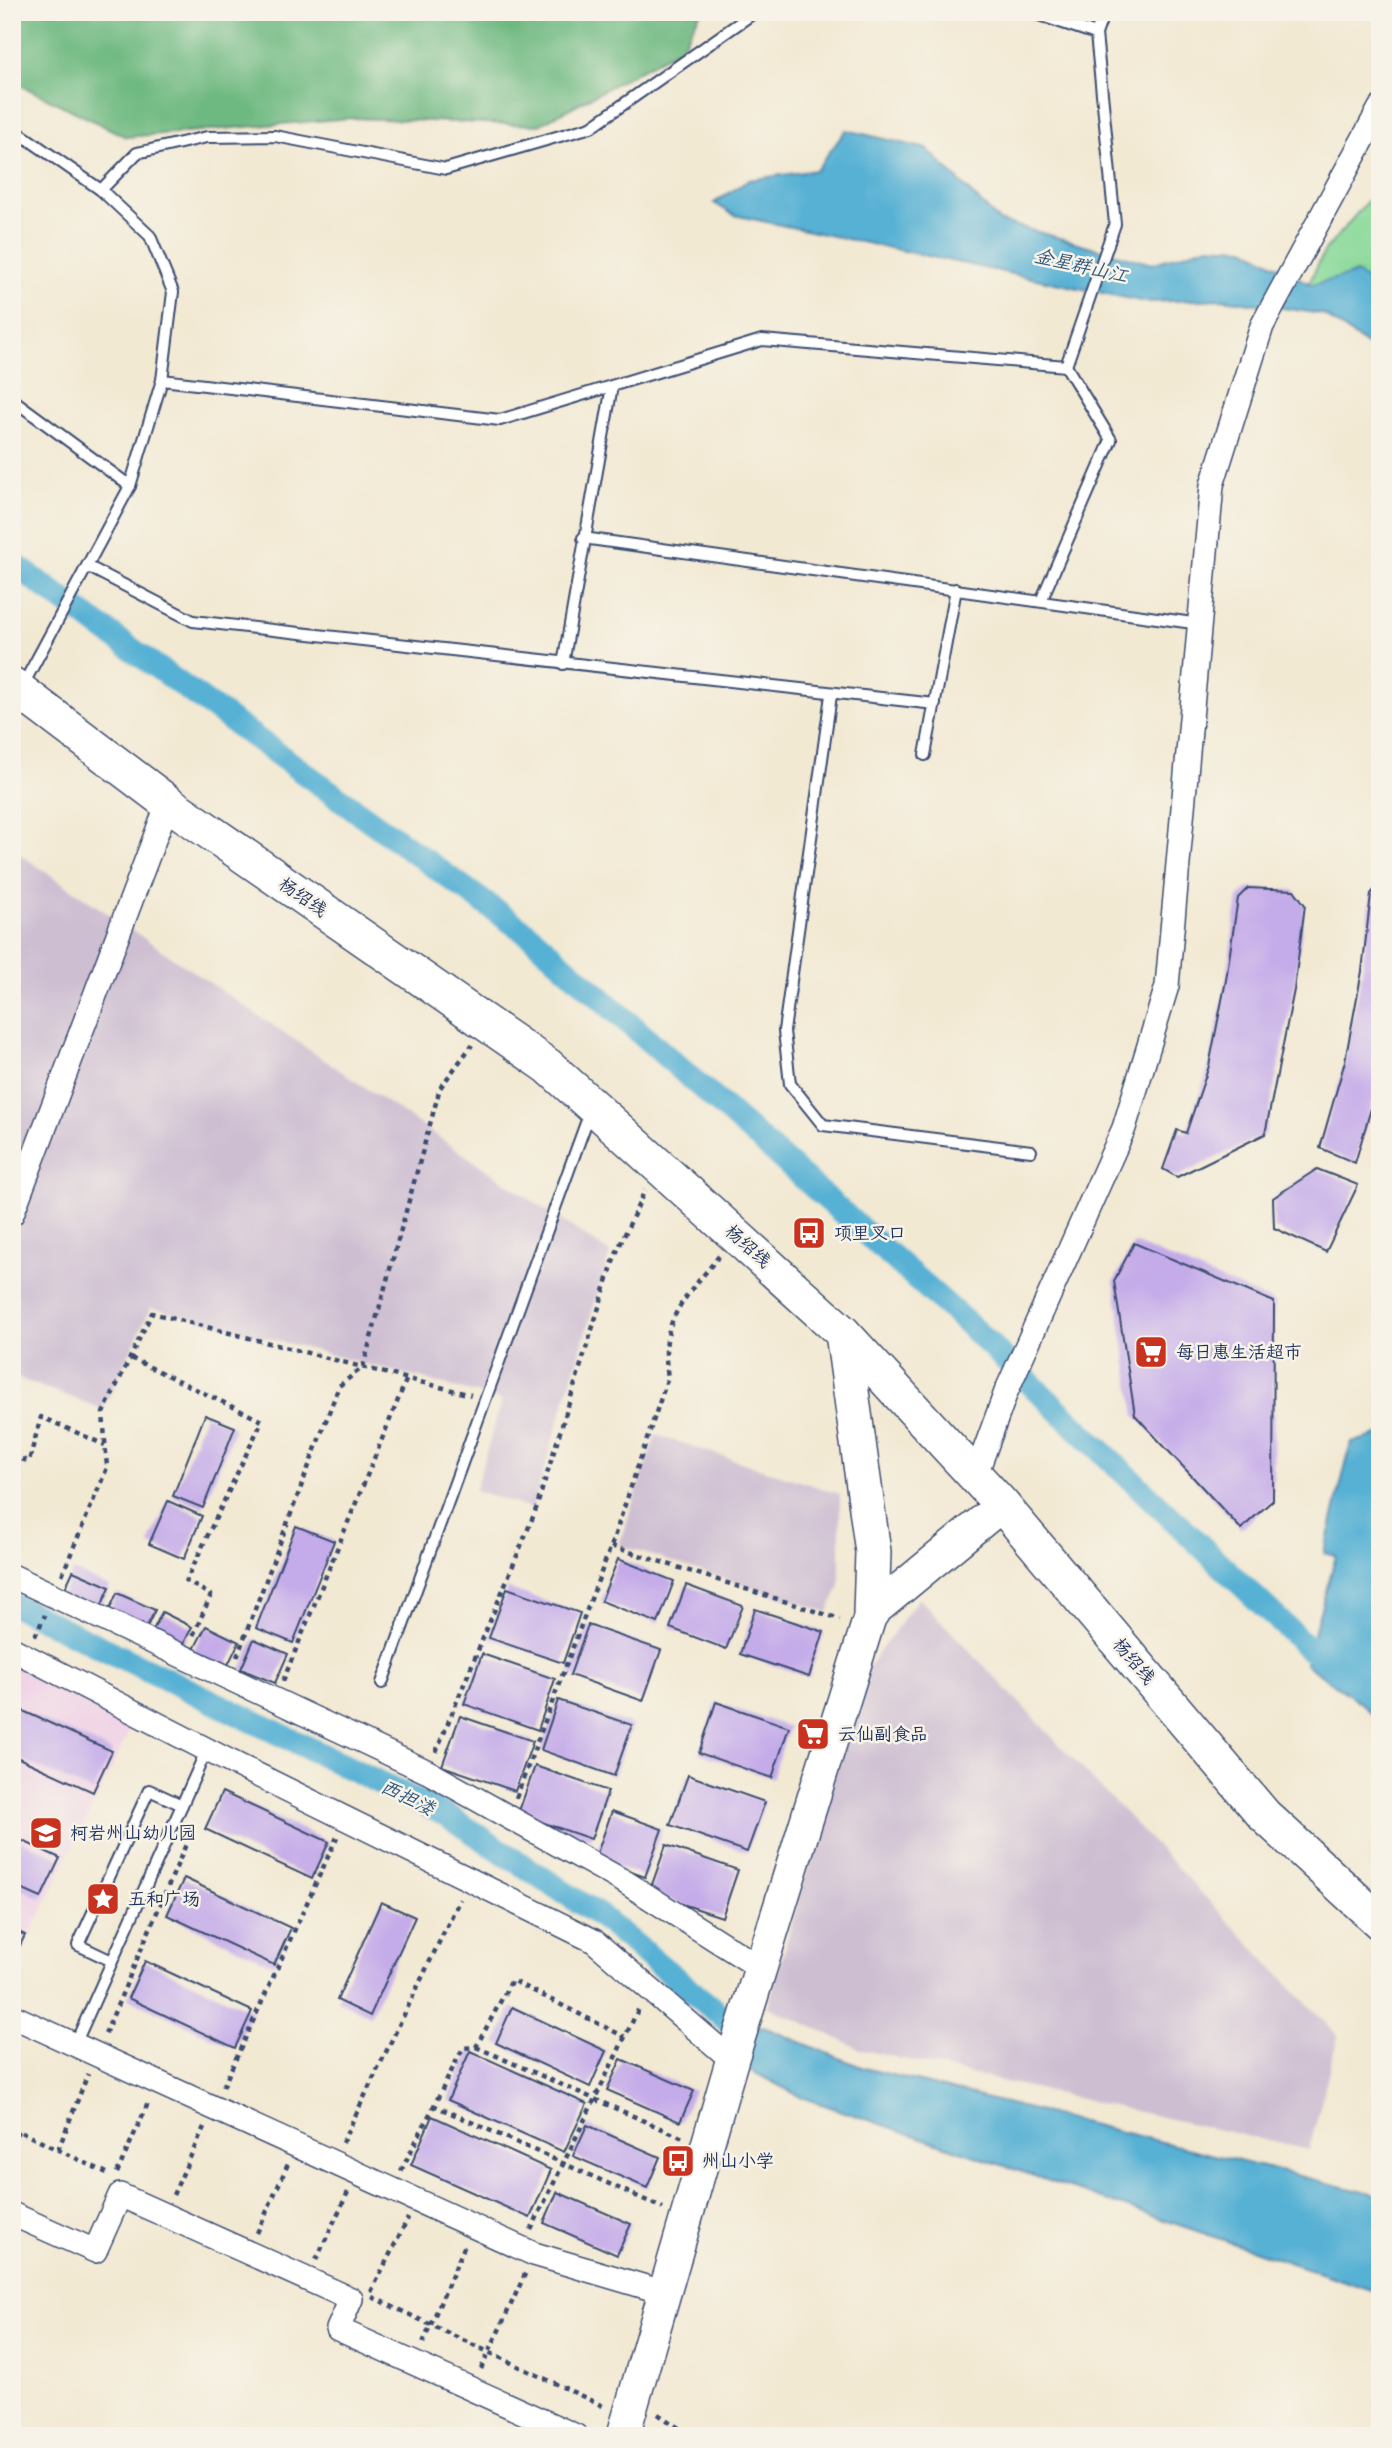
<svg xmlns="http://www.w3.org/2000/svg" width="1392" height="2448" font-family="'Shantell Sans','LXGW WenKai TC',sans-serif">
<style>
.built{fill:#efd0e6}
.industrial{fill:#cdbed2}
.green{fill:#89d999;stroke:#52847c;stroke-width:2}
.forest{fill:#6eb981;stroke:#447470;stroke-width:2}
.water{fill:#57b1d4;stroke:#397099;stroke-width:2}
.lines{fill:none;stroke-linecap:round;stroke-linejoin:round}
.canal{stroke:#57b1d4;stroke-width:24}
.building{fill:#c4abe9}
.lane-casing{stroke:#3b4b70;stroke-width:14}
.street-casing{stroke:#3b4b70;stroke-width:26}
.secondary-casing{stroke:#3b4b70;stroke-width:35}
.primary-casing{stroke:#3b4b70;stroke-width:38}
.path{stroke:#3b4b70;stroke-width:4.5;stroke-dasharray:5 5;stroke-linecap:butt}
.lane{stroke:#fff;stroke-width:10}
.street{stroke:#fff;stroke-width:23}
.secondary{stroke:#fff;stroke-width:32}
.primary{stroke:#fff;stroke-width:35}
.labels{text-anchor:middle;stroke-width:5;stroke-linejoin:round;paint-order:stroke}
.street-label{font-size:18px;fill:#1b2f5e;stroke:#f7f3e8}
.poi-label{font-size:18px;fill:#1b2f5e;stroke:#f7f3e8;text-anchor:start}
.water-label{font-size:19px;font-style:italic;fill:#2d5681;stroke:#f7f3e8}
</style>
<rect width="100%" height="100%" fill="#f7f3e8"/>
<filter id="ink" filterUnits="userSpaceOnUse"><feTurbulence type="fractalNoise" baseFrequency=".0143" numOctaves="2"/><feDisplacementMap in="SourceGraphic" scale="14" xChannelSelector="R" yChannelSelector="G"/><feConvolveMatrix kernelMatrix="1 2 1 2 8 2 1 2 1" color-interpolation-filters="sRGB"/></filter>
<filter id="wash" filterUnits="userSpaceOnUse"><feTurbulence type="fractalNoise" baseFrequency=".00686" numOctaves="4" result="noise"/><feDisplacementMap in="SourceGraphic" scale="28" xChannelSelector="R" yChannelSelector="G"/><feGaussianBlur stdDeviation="1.57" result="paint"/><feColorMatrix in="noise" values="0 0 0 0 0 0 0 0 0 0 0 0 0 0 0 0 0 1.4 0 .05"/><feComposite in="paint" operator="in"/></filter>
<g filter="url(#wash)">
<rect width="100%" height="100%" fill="#f2e9d3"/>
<path class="built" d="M18 1665 134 1721 12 1973V1678Z"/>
<g class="industrial">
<path d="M12 849 610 1253 532 1509 475 1490 502 1400 151 1307 103 1409 12 1376Z"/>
<path d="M656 1435 840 1494V1586L828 1612 619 1545Z"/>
<path d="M919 1598 1338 2036 1309 2150 863 2050 768 2007 863 1674Z"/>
</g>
<path class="green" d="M1380 183V334L1306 289 1324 252 1371 197Z"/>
<path class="forest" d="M12 12H701L681 48 539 125 352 118 126 137 12 81Z"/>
<g class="water">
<path d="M846 130 927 149 999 221 1152 264 1208 246 1245 248 1312 285 1356 273 1380 288V354L1322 314 1224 299 1145 302 734 215 714 203 749 180 816 170Z"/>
<path d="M1380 1434V1724L1361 1703 1305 1664 1336 1556 1324 1553 1351 1443Z"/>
<path d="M761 2026 864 2068 1380 2196V2293L801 2097 742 2066Z"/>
</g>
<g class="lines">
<g class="canal">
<path d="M12 563 532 937 970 1326 1310 1650"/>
<path d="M12 1604 448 1816 600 1916 752 2041"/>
</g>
</g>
<g id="blocks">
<g class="building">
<path d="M1380 883V1078L1355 1163 1320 1148 1345 1061 1362 971 1371 894Z"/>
<path d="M1248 888 1294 890 1305 905 1294 990 1265 1134 1177 1177 1163 1169 1177 1130 1186 1133 1209 1066 1226 980 1238 898Z"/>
<path d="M1317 1169 1358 1185 1326 1252 1274 1228 1273 1198Z"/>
<path d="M1134 1243 1274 1302 1273 1500 1241 1529 1135 1415 1114 1281Z"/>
<path d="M205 1415 235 1427 203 1508 173 1496Z"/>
<path d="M168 1501 202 1516 184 1559 149 1544Z"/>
<path d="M296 1526 334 1541 293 1643 256 1628Z"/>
<path d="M618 1559 674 1581 658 1623 601 1601Z"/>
<path d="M73 1571 110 1587 98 1613 61 1597Z"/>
<path d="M686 1585 743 1606 726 1649 670 1628Z"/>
<path d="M507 1588 580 1613 563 1663 489 1638Z"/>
<path d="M117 1593 155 1610 143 1635 106 1617Z"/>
<path d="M755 1609 824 1632 809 1677 740 1654Z"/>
<path d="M162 1612 192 1627 180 1651 150 1636Z"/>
<path d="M588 1625 661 1650 643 1701 570 1675Z"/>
<path d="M206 1626 239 1642 225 1671 191 1655Z"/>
<path d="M254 1639 288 1654 275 1683 241 1669Z"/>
<path d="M482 1654 555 1679 538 1730 464 1704Z"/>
<path d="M558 1700 632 1725 614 1776 541 1750Z"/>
<path d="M716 1702 789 1727 772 1778 699 1753Z"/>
<path d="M12 1706 112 1751 93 1792 12 1755Z"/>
<path d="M460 1716 533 1741 515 1791 442 1766Z"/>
<path d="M535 1766 608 1791 591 1839 518 1814Z"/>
<path d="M688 1775 765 1802 747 1852 670 1825Z"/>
<path d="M222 1792 329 1842 312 1879 205 1829Z"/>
<path d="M612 1811 662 1829 645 1877 595 1859Z"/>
<path d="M12 1836 60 1858 41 1898 12 1885Z"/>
<path d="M666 1845 738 1870 722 1917 649 1893Z"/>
<path d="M184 1878 291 1928 274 1965 167 1915Z"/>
<path d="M381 1902 415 1917 370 2016 337 2000Z"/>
<path d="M12 1929 25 1935 12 1962Z"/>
<path d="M145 1961 252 2011 235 2048 128 1998Z"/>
<path d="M512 2007 606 2051 590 2087 496 2043Z"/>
<path d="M470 2051 587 2104 564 2152 448 2100Z"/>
<path d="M621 2059 694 2091 680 2122 607 2090Z"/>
<path d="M432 2116 551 2170 530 2218 411 2165Z"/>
<path d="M587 2125 660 2157 647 2188 573 2156Z"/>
<path d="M557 2192 631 2224 617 2255 544 2223Z"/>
</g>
</g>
</g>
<g filter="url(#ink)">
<use href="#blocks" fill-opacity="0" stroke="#3b4b70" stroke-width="2"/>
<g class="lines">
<defs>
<g id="lane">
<path d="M1096 34 1104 12"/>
<path d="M12 128 101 190 150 236 173 292 162 380 130 486 23 685"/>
<path d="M101 190 137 153 207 137 275 136 446 169 591 127 755 12"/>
<path d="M162 380 500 420 762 340 1066 366 1115 224 1096 34 1030 12"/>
<path d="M12 399 130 486"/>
<path d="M583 538 1200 624"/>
<path d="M87 566 193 621 935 704"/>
<path d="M1041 601 1111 440 1066 366"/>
<path d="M563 664 612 386"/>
<path d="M831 695 784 1031 790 1084 823 1125 1031 1151"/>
<path d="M925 755 956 589"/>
<path d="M382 1683 590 1112"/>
<path d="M112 1961 78 1945 149 1790 182 1805"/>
<path d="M76 2042 207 1749"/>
</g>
<g id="street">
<path d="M12 1214 168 803"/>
<path d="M975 1477 1006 1392 1124 1128 1167 986 1212 485 1262 326 1380 108"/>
<path d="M12 1576 428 1772 625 1882 762 1969"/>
<path d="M12 1649 223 1758 594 1941 732 2060"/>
<path d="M12 2016 534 2254 666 2293"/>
<path d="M12 2214 95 2251 120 2195 351 2299 338 2329 576 2436"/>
</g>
<path id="secondary" d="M623 2436 732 2060 871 1613 1002 1505"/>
<g id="primary">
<path d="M12 685 168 803 548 1066 735 1235 843 1333 1002 1505 1264 1815 1380 1922"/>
<path d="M843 1333 873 1552 871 1613"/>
</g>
</defs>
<use href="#lane" class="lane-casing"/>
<use href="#street" class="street-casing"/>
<use href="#secondary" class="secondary-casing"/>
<use href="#primary" class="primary-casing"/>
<g class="path">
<path d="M131 1358 262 1421 186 1581 211 1595 192 1638"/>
<path d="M12 1457 29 1461 41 1417 105 1445"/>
<path d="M611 1546 840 1619"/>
<path d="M62 1575 107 1468 103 1413 152 1313 471 1395"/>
<path d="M35 1636 45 1615"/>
<path d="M237 1657 339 1386 363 1367 440 1088 472 1045"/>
<path d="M283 1681 407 1378"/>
<path d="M436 1752 535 1512 615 1256 645 1190"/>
<path d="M516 1798 611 1546 668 1377C658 1319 686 1298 719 1256"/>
<path d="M105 2034 187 1842"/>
<path d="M476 2047 683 2138"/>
<path d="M223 2087 337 1837"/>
<path d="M433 2105 663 2208"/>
<path d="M12 2128 111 2175"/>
<path d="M342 2143 460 1899"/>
<path d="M12 2144 18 2131"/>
<path d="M58 2150 88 2074"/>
<path d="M401 2171 463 2048 476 2047 512 1980 625 2037"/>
<path d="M117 2173 149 2101"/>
<path d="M173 2195 204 2127"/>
<path d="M531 2230 639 2008"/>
<path d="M257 2233 288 2164"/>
<path d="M316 2260 348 2192"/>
<path d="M371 2292 408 2218"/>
<path d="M372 2297 605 2407"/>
<path d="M423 2343 465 2245"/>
<path d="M481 2369 526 2272"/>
<path d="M658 2414 691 2436"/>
</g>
<use href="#lane" class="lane"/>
<use href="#street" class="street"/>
<use href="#secondary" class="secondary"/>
<use href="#primary" class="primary"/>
</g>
</g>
<defs>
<symbol id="bus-square" viewBox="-11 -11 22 22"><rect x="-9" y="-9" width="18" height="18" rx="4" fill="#c8321e" stroke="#f7f3e8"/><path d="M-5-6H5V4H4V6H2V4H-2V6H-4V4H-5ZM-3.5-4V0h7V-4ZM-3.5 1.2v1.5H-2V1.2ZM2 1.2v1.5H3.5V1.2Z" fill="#fff"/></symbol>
<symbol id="supermarket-square" viewBox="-11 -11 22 22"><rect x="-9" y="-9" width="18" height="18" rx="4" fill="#c8321e" stroke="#f7f3e8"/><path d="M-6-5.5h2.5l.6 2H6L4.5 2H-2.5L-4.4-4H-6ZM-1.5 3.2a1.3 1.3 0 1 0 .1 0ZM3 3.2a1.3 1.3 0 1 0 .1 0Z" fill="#fff"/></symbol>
<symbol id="school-square" viewBox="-11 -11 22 22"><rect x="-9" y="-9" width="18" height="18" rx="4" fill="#c8321e" stroke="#f7f3e8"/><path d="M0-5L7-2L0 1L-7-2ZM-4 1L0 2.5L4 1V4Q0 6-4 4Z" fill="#fff"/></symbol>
<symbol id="sight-square" viewBox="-11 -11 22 22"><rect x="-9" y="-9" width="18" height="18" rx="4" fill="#c8321e" stroke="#f7f3e8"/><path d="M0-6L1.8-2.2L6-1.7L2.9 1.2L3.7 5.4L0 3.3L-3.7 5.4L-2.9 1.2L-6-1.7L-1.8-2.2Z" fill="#fff"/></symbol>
</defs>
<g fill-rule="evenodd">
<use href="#bus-square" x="790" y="1214" width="38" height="38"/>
<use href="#supermarket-square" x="1132" y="1333" width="38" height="38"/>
<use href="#supermarket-square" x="794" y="1715" width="38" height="38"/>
<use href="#school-square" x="27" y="1814" width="38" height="38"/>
<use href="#sight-square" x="84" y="1880" width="38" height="38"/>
<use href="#bus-square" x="659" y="2142" width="38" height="38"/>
</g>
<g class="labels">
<g class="street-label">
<text transform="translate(303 897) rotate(35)" y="6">杨绍线</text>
<text transform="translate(748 1246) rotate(42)" y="6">杨绍线</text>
<text transform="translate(1134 1661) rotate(50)" y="6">杨绍线</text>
</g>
<g class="poi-label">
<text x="834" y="1239">项里叉口</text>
<text x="1176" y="1358">每日惠生活超市</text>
<text x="838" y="1740">云仙副食品</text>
<text x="70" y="1839">柯岩州山幼儿园</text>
<text x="128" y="1905">五和广场</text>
<text x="702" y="2167">州山小学</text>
</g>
<g class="water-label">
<text transform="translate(1081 265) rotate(13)" y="7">金星群山江</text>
<text transform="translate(408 1797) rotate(26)" y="7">西担溇</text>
</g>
</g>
<rect width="1392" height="2448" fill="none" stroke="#f7f3e8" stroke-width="42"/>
</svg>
